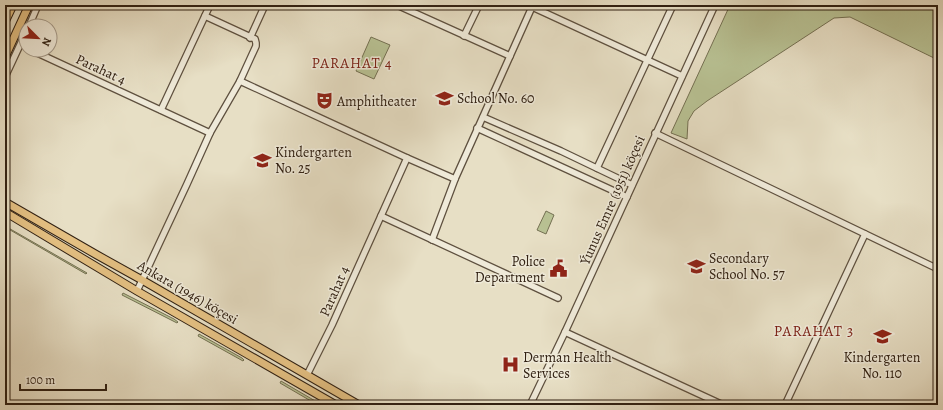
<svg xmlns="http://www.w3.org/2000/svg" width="943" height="410" font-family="Alegreya,serif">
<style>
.green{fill:#b8c193;stroke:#747052}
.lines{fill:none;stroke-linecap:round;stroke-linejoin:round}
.minor-casing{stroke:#5e503f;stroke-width:8}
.major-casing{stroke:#302012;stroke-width:9}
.minor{stroke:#efead9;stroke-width:5.5}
.major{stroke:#e4c082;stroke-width:7}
.labels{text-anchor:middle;stroke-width:3;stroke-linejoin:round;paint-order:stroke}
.street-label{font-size:14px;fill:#302012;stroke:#efead9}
.poi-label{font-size:14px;fill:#302012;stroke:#efead9;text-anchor:start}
.neighbourhood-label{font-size:15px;letter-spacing:1px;fill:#7a1f14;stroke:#efead9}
</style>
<rect width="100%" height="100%" fill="#e7dfc5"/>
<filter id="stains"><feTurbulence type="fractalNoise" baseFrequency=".005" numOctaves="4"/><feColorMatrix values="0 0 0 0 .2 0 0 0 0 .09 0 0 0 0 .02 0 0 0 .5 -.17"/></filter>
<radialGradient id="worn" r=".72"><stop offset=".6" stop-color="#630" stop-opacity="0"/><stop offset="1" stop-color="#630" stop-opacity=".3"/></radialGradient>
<g class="green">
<path d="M730 5H938V49L934 58 850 17 834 18 707 101 694 111 688 121 687 139 671 133Z"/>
<path d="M371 37 390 45 374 79 356 71Z"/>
<path d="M546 211 554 215 546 234 537 230Z"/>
<path d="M5 226 87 273 86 274 5 227Z"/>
<path d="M123 293 174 319 178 322 177 323 122 295Z"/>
<path d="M199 334 242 358 244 360 243 361 198 336Z"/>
<path d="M281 381 317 402 316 404 280 383Z"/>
</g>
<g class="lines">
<defs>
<g id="minor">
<path d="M397 5 510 56"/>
<path d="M528 5 682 76"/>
<path d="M29 26 38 5"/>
<path d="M464 36 479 5"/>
<path d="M250 38 265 5"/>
<path d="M31 50 210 133"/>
<path d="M5 77 26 32"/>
<path d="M240 81 407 158 455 179"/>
<path d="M161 110 210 5"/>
<path d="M483 117 561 151 632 185"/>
<path d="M477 128 627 197"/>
<path d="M655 133 938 269"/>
<path d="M597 168 673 5"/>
<path d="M381 216 558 298"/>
<path d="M432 240 455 179 532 7"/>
<path d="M137 291 187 184 210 133 240 81 256 46V43L255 39 205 16"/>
<path d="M565 332 723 405"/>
<path d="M307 375 332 325 407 158"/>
<path d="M530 405 565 332 715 5"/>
<path d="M785 405 865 234"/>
</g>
<g id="major">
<path d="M5 22 13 5"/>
<path d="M5 57 29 5"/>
<path d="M5 202 97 255 142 280 359 405"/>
<path d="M5 212 137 291 336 405"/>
</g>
</defs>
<use href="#minor" class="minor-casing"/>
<use href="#major" class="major-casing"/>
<use href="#minor" class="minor"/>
<use href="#major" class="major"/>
</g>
<defs>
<symbol id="school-bare" viewBox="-9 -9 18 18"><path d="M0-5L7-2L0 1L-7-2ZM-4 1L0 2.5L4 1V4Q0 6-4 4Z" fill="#8f2418" stroke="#efead9" stroke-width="2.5" paint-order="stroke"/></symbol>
<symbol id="theatre-bare" viewBox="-9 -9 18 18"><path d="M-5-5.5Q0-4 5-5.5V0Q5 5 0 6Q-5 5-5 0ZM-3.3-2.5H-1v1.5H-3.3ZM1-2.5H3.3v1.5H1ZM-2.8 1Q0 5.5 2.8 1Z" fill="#8f2418" stroke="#efead9" stroke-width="2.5" paint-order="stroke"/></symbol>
<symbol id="civic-bare" viewBox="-9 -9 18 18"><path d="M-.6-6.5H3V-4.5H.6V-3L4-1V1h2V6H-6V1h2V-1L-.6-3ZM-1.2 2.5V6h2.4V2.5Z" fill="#8f2418" stroke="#efead9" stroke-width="2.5" paint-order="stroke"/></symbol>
<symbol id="hospital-bare" viewBox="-9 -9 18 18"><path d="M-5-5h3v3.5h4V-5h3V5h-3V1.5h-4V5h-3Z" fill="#8f2418" stroke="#efead9" stroke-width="2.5" paint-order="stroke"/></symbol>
</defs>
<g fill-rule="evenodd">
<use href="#school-bare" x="432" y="86" width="25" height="25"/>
<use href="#theatre-bare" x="312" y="88" width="25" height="25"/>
<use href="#school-bare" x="250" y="148" width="25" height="25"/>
<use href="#school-bare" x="684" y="254" width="25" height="25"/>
<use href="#civic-bare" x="546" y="256" width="25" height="25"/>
<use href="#school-bare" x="870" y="324" width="25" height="25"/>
<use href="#hospital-bare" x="498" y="352" width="25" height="25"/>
</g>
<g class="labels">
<g class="street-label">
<text transform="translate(101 69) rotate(25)" y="5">Parahat 4</text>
<text transform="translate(612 200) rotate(-66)" y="5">Ýunus Emre (1951) köçesi</text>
<text transform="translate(334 291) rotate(-66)" y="5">Parahat 4</text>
<text transform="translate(188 292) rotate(30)" y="5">Ankara (1946) köçesi</text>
</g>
<g class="poi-label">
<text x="457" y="103">School No. 60</text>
<text x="337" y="106">Amphitheater</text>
<text x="275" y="157">Kindergarten<tspan x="275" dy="16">No. 25</tspan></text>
<text x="709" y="263">Secondary<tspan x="709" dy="16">School No. 57</tspan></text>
<text x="545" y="266" text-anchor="end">Police<tspan x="545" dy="16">Department</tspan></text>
<text x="523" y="362">Derman Health<tspan x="523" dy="16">Services</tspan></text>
<text x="882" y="362" text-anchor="middle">Kindergarten<tspan x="882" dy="16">No. 110</tspan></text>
</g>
<g class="neighbourhood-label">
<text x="352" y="68">PARAHAT 4</text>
<text x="814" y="336">PARAHAT 3</text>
</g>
</g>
<rect width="943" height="410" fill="none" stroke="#e7dfc5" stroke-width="20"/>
<rect x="6" y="6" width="931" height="398" fill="none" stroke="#302012" stroke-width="2"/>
<rect x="10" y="10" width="923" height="390" fill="none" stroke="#302012"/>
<g transform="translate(38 38) rotate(114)"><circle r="19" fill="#efead9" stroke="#a39989"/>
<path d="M0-3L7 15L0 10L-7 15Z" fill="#8f2418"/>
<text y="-6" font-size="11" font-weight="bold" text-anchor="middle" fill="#302012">N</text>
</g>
<path d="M20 384v6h86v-6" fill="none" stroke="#302012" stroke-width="2"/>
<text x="26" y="384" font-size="12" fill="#302012" stroke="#efead9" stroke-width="3" paint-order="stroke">100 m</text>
<rect width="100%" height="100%" filter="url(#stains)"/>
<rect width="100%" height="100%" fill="url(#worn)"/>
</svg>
